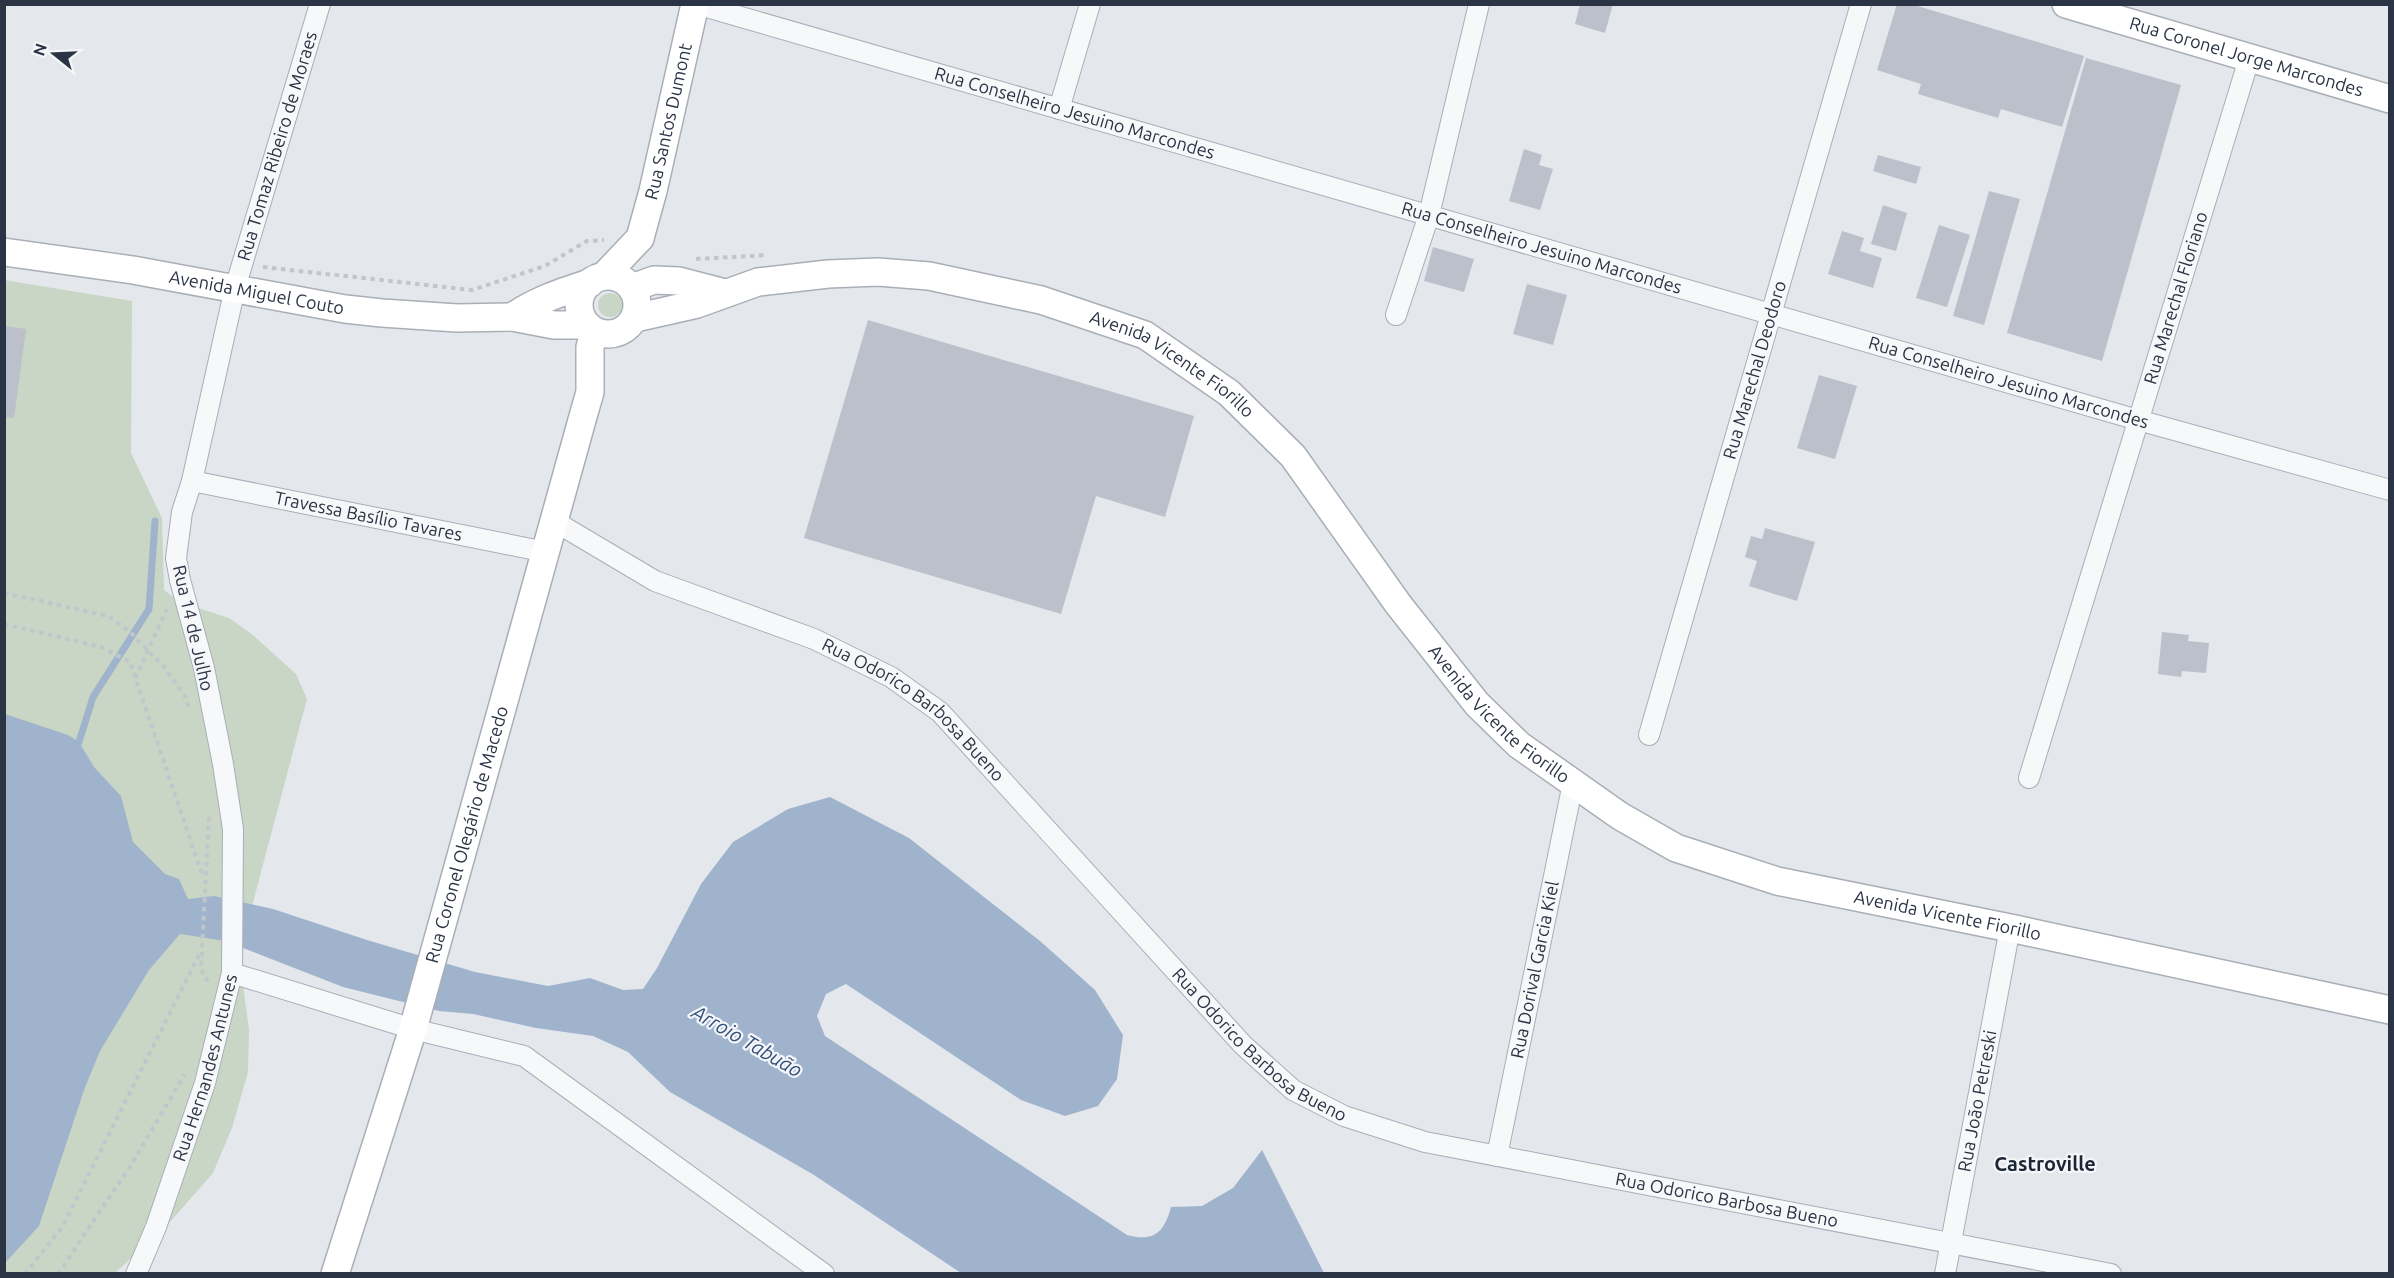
<svg xmlns="http://www.w3.org/2000/svg" width="2394" height="1278" font-family="Ubuntu,sans-serif">
<style>
.green{fill:#c9d6c5}
.water{fill:#9fb4cc}
.lines{fill:none;stroke-linecap:round;stroke-linejoin:round}
.stream{stroke:#9fb4cc;stroke-width:7}
.building{fill:#bbc0ca}
.street-casing{stroke:#a9aeb7;stroke-width:22}
.secondary-casing{stroke:#a9aeb7;stroke-width:30}
.path{stroke:#c2c5cb;stroke-width:4;stroke-dasharray:4.5 4.5;stroke-linecap:butt}
.street{stroke:#f7f8fa;stroke-width:20}
.secondary{stroke:#fff;stroke-width:27}
.labels{text-anchor:middle;stroke-width:4.5;stroke-linejoin:round;paint-order:stroke}
.street-label{font-size:18px;fill:#2b3445;stroke:#f4f6f9}
.water-label{font-size:20px;font-style:italic;fill:#34527a;stroke:#f4f6f9}
.neighbourhood-label{font-size:20px;font-weight:bold;fill:#1d2536;stroke:#f4f6f9}
</style>
<rect width="100%" height="100%" fill="#e4e7ec"/>
<g class="green">
<path d="M4 280 132 301 131 453 162 518 164 590 180 602 229 618 253 635 296 674 307 699 239 955 249 1030 248 1072 232 1128 213 1173 170 1222 115 1273H5Z"/>
<circle cx="610" cy="305" r="12"/>
</g>
<path class="water" d="M5 714 68 735 79 742 94 767 121 796 133 842 165 874 179 879 188 899 214 896 273 909 367 940 475 972 548 986 590 978 623 990 643 989 657 968 701 884 733 842 788 809 830 797 909 838 1040 941 1095 990 1123 1035 1117 1079 1098 1106 1065 1116 1021 1100 846 984 826 994 817 1016 825 1036 1127 1235C1154 1242 1164 1233 1171 1207L1202 1206 1233 1188 1262 1150 1324 1273H961L814 1175 670 1092 628 1052 593 1036 536 1028 473 1014 439 1011 343 987 225 941 180 934 149 970 100 1051 84 1090 39 1226 5 1263Z"/>
<g class="lines">
<path class="stream" d="M79 742 93 697 149 609 155 521"/>
</g>
<g class="building">
<path d="M1580 4H1613L1605 33 1575 24Z"/>
<path d="M1897 4H1911L2084 56 2062 127 2001 109 1998 118 1918 94 1921 84 1877 70Z"/>
<path d="M2086 58 2181 85 2102 361 2007 333Z"/>
<path d="M1524 149 1542 155 1539 165 1553 169 1540 210 1509 201Z"/>
<path d="M1878 155 1921 167 1916 184 1873 171Z"/>
<path d="M1989 191 2020 199 1984 325 1953 316Z"/>
<path d="M1883 205 1907 213 1896 251 1871 244Z"/>
<path d="M1939 225 1970 235 1947 307 1916 298Z"/>
<path d="M1842 231 1864 238 1860 251 1882 258 1873 288 1828 274Z"/>
<path d="M1433 247 1474 259 1464 292 1424 281Z"/>
<path d="M1527 284 1567 295 1553 345 1513 334Z"/>
<path d="M868 320 1194 416 1165 517 1096 496 1061 614 804 538Z"/>
<path d="M4 326 26 329 14 418 4 417Z"/>
<path d="M1819 375 1857 386 1835 459 1797 448Z"/>
<path d="M1765 528 1815 542 1797 601 1749 586 1757 561 1745 557 1751 536 1762 539Z"/>
<path d="M2162 632 2189 635 2188 641 2209 643 2206 673 2182 671 2181 677 2158 674Z"/>
</g>
<g class="lines">
<defs>
<g id="street">
<path id="s1" d="M696 4 2138 420 2390 490"/>
<path d="M1059 109 1090 4"/>
<path d="M1396 315 1429 215 1479 4"/>
<path id="s2" d="M192 481 546 552"/>
<path id="s3" d="M554 521 655 581 814 639 891 677 940 712 1243 1045 1293 1090 1344 1116 1425 1142 2111 1274"/>
<path id="s4" d="M1649 735 1861 4"/>
<path id="s5" d="M2029 778 2249 59"/>
<path id="s6" d="M232 973 233 829 223 764 204 668 180 580 176 558 182 512 192 481 235 288 320 4"/>
<path id="s7" d="M1497 1156 1573 783"/>
<path id="s8" d="M136 1274 156 1227 205 1083 232 973 413 1029 524 1056 824 1274"/>
<path id="s9" d="M1945 1274 2010 928"/>
</g>
<g id="secondary">
<path id="s10" d="M2066 4 2390 99"/>
<path id="s11" d="M640 238 653 191 695 4"/>
<path id="s12" d="M4 252 133 270 345 309 382 313 457 318 512 317 554 325H587"/>
<circle cx="608" cy="305" r="29"/>
<path d="M604 276 640 238"/>
<path d="M632 288 654 280 679 281 725 293"/>
<path d="M512 317C537 300 562 292 590 283"/>
<path id="s13" d="M635 318 697 304 758 282 828 274 878 272 929 276 1041 300 1145 335 1229 393 1293 456 1398 604 1477 704 1519 745 1620 816 1676 848 1777 881 2010 928 2390 1010"/>
<path id="s14" d="M335 1274 413 1029 582 420 590 392V347L594 332"/>
</g>
</defs>
<use href="#street" class="street-casing"/>
<use href="#secondary" class="secondary-casing"/>
<g class="path">
<path d="M696 259 766 255"/>
<path d="M263 267 472 290 545 266 587 241 604 240"/>
<path d="M4 593 108 616 128 630 164 667 185 696 189 708"/>
<path d="M4 624 101 647 130 662 203 877"/>
<path d="M135 678 167 609"/>
<path d="M209 817 201 969 209 984"/>
<path d="M25 1274 63 1226 201 951"/>
<path d="M58 1274 131 1165 185 1074"/>
</g>
<use href="#street" class="street"/>
<use href="#secondary" class="secondary"/>
</g>
<g class="labels">
<g class="street-label">
<text dy="6" stroke="none"><textPath href="#s10" startOffset="188">Rua Coronel Jorge Marcondes</textPath></text>
<text dy="6" stroke="none"><textPath href="#s1" startOffset="394">Rua Conselheiro Jesuino Marcondes</textPath></text>
<text dy="6" stroke="none"><textPath href="#s11" startOffset="120">Rua Santos Dumont</textPath></text>
<text dy="6" stroke="none"><textPath href="#s6" startOffset="846">Rua Tomaz Ribeiro de Moraes</textPath></text>
<text dy="6" stroke="none"><textPath href="#s1" startOffset="880">Rua Conselheiro Jesuino Marcondes</textPath></text>
<text dy="6" stroke="none"><textPath href="#s12" startOffset="256">Avenida Miguel Couto</textPath></text>
<text dy="6" stroke="none"><textPath href="#s5" startOffset="502">Rua Marechal Floriano</textPath></text>
<text dy="6" stroke="none"><textPath href="#s13" startOffset="562">Avenida Vicente Fiorillo</textPath></text>
<text dy="6" stroke="none"><textPath href="#s4" startOffset="380">Rua Marechal Deodoro</textPath></text>
<text dy="6" stroke="none"><textPath href="#s1" startOffset="1366">Rua Conselheiro Jesuino Marcondes</textPath></text>
<text dy="6" stroke="none"><textPath href="#s2" startOffset="180">Travessa Basílio Tavares</textPath></text>
<text transform="translate(193 628) rotate(77)" y="6">Rua 14 de Julho</text>
<text dy="6" stroke="none"><textPath href="#s3" startOffset="410">Rua Odorico Barbosa Bueno</textPath></text>
<text dy="6" stroke="none"><textPath href="#s13" startOffset="1048">Avenida Vicente Fiorillo</textPath></text>
<text dy="6" stroke="none"><textPath href="#s14" startOffset="459">Rua Coronel Olegário de Macedo</textPath></text>
<text dy="6" stroke="none"><textPath href="#s13" startOffset="1552">Avenida Vicente Fiorillo</textPath></text>
<text dy="6" stroke="none"><textPath href="#s7" startOffset="190">Rua Dorival Garcia Kiel</textPath></text>
<text dy="6" stroke="none"><textPath href="#s3" startOffset="896">Rua Odorico Barbosa Bueno</textPath></text>
<text dy="6" stroke="none"><textPath href="#s8" startOffset="218">Rua Hernandes Antunes</textPath></text>
<text dy="6" stroke="none"><textPath href="#s9" startOffset="176">Rua João Petreski</textPath></text>
<text dy="6" stroke="none"><textPath href="#s3" startOffset="1400">Rua Odorico Barbosa Bueno</textPath></text>
</g>
<g class="water-label">
<text transform="translate(747 1041) rotate(30)" y="7">Arroio Tabuão</text>
</g>
<g class="neighbourhood-label">
<text x="2045" y="1171">Castroville</text>
</g>
</g>
<rect width="2394" height="1278" fill="none" stroke="#2b3445" stroke-width="12"/>
<g transform="translate(54 54) rotate(288)" stroke="#f4f6f9" stroke-width="4.5" paint-order="stroke">
<path d="M0-4.5L10 22L0 15L-10 22Z" fill="#2b3445"/>
<text y="-9" font-size="16" font-weight="bold" text-anchor="middle" fill="#2b3445">N</text>
</g>
</svg>
